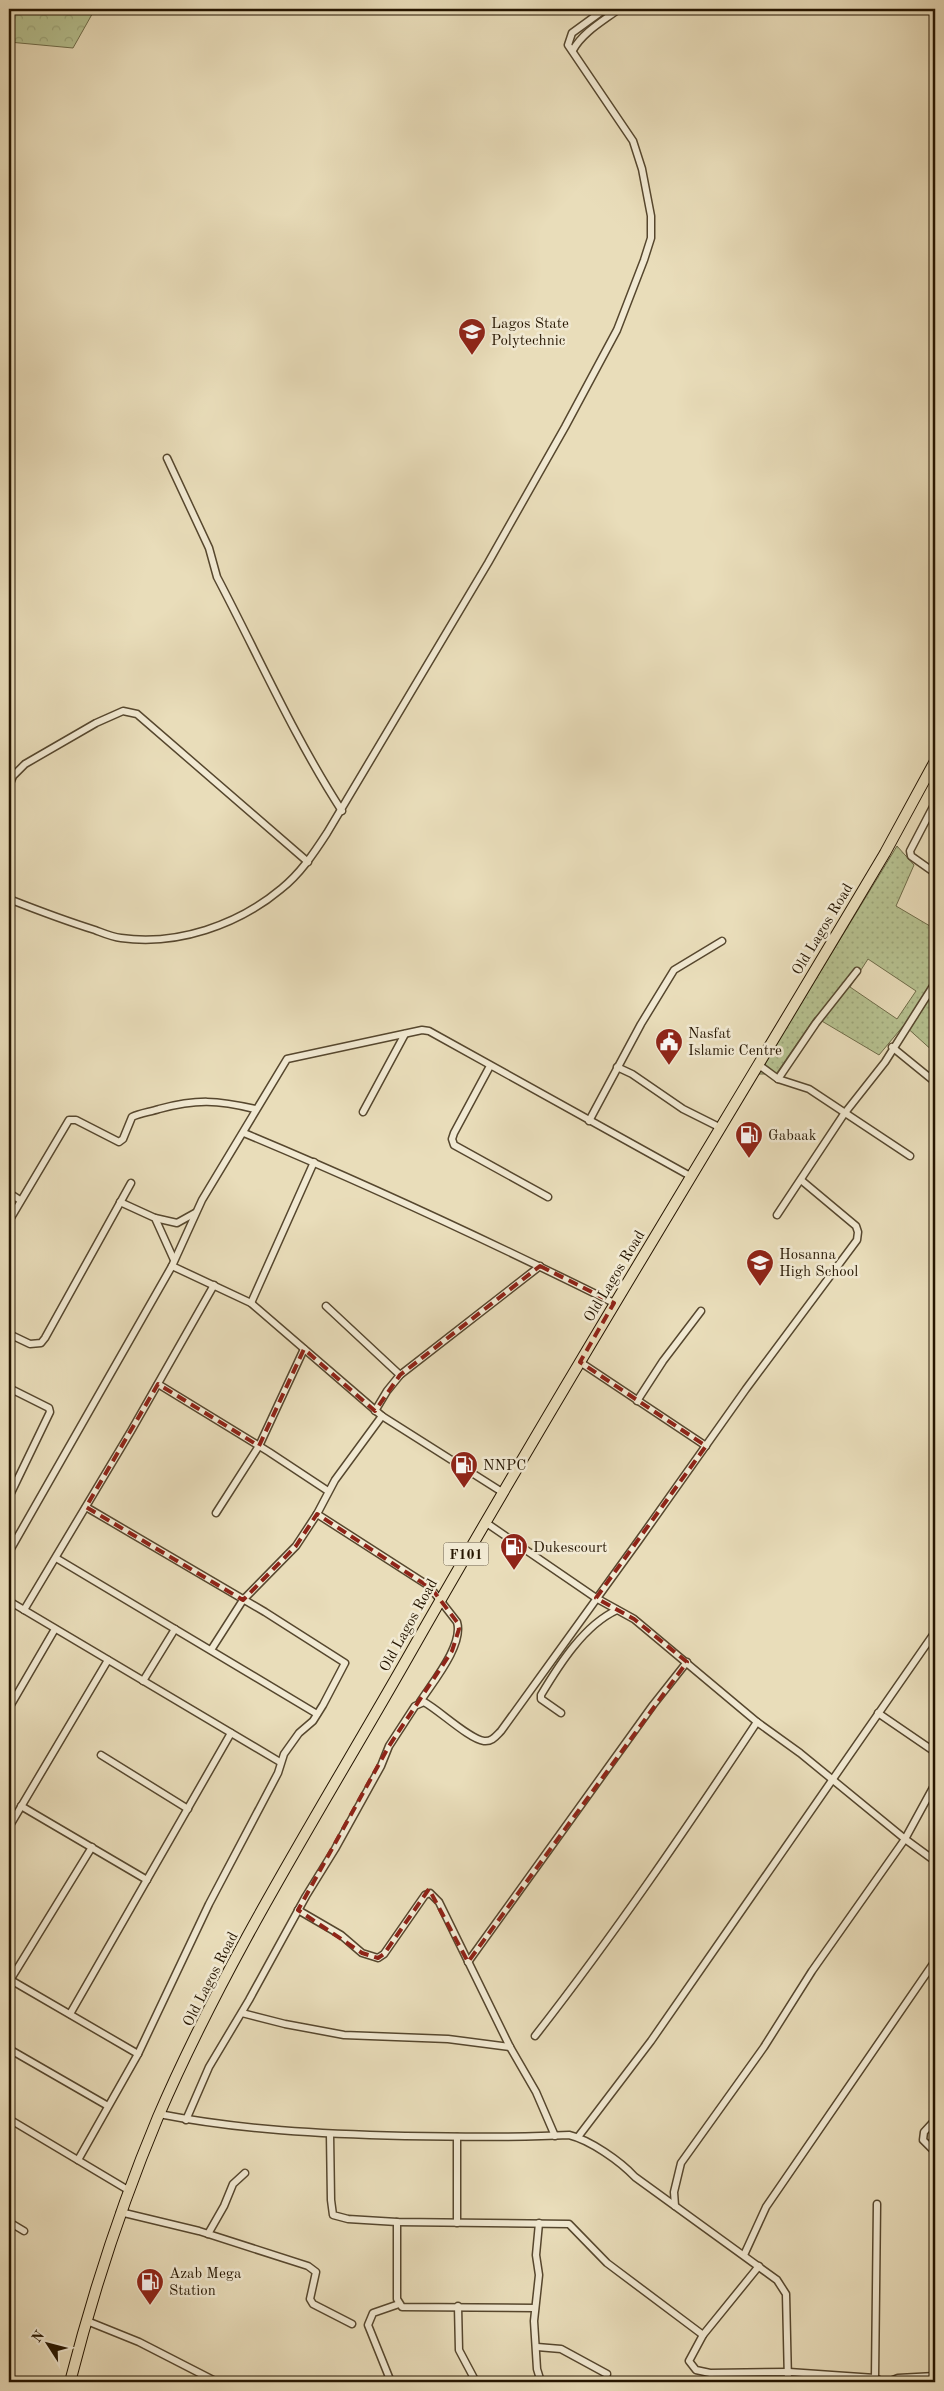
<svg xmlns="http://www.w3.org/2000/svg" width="944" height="2391" font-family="'Old Standard TT',serif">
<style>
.grass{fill:url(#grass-dots);stroke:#6e6b48;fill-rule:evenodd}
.forest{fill:url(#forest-crowns);stroke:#6e6b48}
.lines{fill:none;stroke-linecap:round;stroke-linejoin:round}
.street-casing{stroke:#56472e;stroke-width:9}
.primary-casing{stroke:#251500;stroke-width:12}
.street{stroke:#f1e9d2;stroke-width:6}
.primary{stroke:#e9ddba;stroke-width:10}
.marked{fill:none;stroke:#8f2418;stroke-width:4;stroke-dasharray:10 6;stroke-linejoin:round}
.labels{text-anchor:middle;stroke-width:5;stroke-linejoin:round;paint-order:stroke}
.shield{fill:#f1e9d2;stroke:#62553f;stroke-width:1}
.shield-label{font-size:14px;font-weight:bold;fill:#251500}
.poi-label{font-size:15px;fill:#251500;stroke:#f1e9d2;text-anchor:start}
.street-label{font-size:15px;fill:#251500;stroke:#f1e9d2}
</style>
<defs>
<pattern id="grass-dots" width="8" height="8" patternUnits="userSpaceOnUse" patternTransform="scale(1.25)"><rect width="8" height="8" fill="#b6c190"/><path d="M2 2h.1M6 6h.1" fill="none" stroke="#9ca57a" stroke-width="1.8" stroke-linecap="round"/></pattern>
<pattern id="forest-crowns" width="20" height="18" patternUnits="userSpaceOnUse" patternTransform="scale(1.25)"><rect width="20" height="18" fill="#b6c190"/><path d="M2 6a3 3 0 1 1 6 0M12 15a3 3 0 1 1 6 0" fill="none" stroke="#9ca57a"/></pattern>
</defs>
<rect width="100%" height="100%" fill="#e9ddba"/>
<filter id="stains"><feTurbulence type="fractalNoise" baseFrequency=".004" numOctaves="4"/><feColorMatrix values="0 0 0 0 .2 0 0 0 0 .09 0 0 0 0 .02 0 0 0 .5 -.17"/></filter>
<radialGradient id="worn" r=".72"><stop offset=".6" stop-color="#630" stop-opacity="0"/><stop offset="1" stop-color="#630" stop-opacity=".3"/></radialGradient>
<path class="grass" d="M897 846 914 865 896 906 935 929V983L927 999 935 1005V1053L904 1025 879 1055 815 1017 776 1074H758ZM868 959 916 991 897 1019 850 987Z"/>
<path class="forest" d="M9 9H95L73 48 9 42Z"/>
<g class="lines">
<defs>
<g id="street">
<path d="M573 50C583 32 603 21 619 9"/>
<path d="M167 458 209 548 217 577C258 655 294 737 342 811"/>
<path d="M9 786 13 776 25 764 96 723 123 711 137 714 308 862"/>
<path d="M935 803 910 851 911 856 935 873"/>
<path d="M9 899C37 910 66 921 95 930 103 933 112 937 121 938 177 946 238 925 281 889 300 874 314 853 327 833L488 563 565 427 617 330 644 260 651 238V216L642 169 633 141 568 45 572 33 605 9"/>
<path d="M892 1047 935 1082"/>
<path d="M759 1065 778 1079 809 1089 910 1156"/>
<path d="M490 1066 454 1133 452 1139 454 1145 548 1197"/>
<path d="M617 1067 632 1074 683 1109 721 1128"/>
<path d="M778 1079 816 1023 857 971"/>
<path d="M363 1112 405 1034"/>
<path d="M589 1121 641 1024 674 970 722 941"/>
<path d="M244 1133C369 1185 493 1243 614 1303"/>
<path d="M9 1193 20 1200"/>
<path d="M120 1202 155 1218 174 1260"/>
<path d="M777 1215 844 1114 885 1062 935 983"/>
<path d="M155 1218 177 1223 195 1213"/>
<path d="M9 1221 69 1120H76L119 1142 123 1139 132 1117C140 1113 150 1112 159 1109 197 1099 217 1100 255 1109"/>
<path d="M172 1266 251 1303 382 1416 502 1492"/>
<path d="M251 1303 314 1162"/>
<path d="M326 1306 400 1375"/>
<path d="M9 1334 30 1344 41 1343 45 1338 131 1183"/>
<path d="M580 1362 706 1446"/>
<path d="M158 1384 269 1452 328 1491"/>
<path d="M9 1388 49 1408 50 1412 9 1497"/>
<path d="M637 1401 663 1361 701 1311"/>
<path d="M375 1411 387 1391 400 1375 540 1266"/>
<path d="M216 1513 259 1446 304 1349"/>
<path d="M317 1514 429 1586 457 1622C464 1645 432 1683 420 1702"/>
<path d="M485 1522 596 1598 634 1619 757 1722 800 1753 905 1839 935 1861"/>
<path d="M9 1552 172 1266 202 1200 287 1059 422 1030 429 1031 692 1177"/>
<path d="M56 1558 317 1714"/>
<path d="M9 1601 280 1762"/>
<path d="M24 1610 131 1431 214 1285"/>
<path d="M211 1650 243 1600 296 1546 317 1514 335 1480 382 1416"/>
<path d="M143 1681 175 1629"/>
<path d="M9 1708 55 1629"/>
<path d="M561 1713 541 1699V1695C559 1665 584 1625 617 1610"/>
<path d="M878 1713 935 1752"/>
<path d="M101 1755 188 1809"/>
<path d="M21 1806 147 1880"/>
<path d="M9 1827 108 1660"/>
<path d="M298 1910 341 1935 362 1953 378 1958 384 1954 425 1895 430 1893 439 1902 510 2047 536 2092 555 2136"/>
<path d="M468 1962 653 1705 687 1662"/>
<path d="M9 1979 138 2054"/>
<path d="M9 1982 92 1847"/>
<path d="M242 2013 285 2024 344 2035 448 2039 510 2047"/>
<path d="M70 2014 231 1733"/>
<path d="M535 2036C614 1935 686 1829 757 1722"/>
<path d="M9 2049 108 2106"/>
<path d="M159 2114C241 2130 322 2134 405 2136 460 2137 514 2138 569 2135 590 2140 620 2161 635 2177L777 2280 786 2294 788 2382"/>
<path d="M9 2119 128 2190"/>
<path d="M186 2120 209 2067 249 2000 306 1896 335 1849 381 1766 389 1746 415 1706 424 1702C439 1710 469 1739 484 1741 492 1742 496 1736 501 1731L639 1540 746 1389 857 1240 858 1232 856 1226 801 1180"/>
<path d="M935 2120 924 2132 923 2140 935 2152"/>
<path d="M330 2134 331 2200 333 2215 348 2219 397 2222 569 2224 607 2263 703 2335"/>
<path d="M457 2137V2223"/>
<path d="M578 2137 651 2041 935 1632"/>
<path d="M78 2160 138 2054 209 1904 278 1773 284 1754 299 1733 313 1721 323 1705 345 1663 265 1612 86 1507"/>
<path d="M675 2206 674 2192 681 2163 764 2047 812 1971 905 1839 935 1784"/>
<path d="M120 2212 199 2231 308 2266 316 2272 310 2299 313 2304 352 2324"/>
<path d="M9 2222 24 2231"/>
<path d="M397 2222V2299L402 2307 535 2308"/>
<path d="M539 2223 536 2255 539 2275 534 2321 537 2369 541 2382"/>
<path d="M208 2234 224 2206 233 2184 245 2173"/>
<path d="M744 2255 766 2207 935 1961"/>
<path d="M759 2266 703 2335 689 2361 696 2370 710 2373 789 2372 875 2378 884 2382"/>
<path d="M458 2306 459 2350 476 2382"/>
<path d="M87 2321 139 2342 217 2382"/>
<path d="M537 2347 561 2349 607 2374"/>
<path d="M875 2378 877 2204"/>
<path d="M377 2382H390"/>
<path d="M391 2382 368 2325 373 2313 399 2304"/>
<path d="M888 2382 898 2378 935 2376"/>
</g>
<path id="primary" d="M70 2382C93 2292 122 2203 158 2117 227 1957 322 1808 408 1657 562 1386 726 1121 885 853L935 761"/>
</defs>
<use href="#street" class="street-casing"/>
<use href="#primary" class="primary-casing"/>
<use href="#street" class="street"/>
<use href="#primary" class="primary"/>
</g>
<path class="marked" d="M540 1266 614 1303 580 1362 706 1446 596 1598 634 1619 687 1662 468 1962 429 1889 384 1954 378 1958 362 1953 298 1910 389 1746 452 1651 459 1629 457 1622 432 1589 317 1514 296 1546 243 1600 86 1507 158 1384 259 1446 304 1349 375 1411 400 1375Z"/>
<defs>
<symbol id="university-pin" viewBox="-11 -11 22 30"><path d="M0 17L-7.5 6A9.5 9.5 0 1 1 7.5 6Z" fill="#8f2418" stroke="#f1e9d2"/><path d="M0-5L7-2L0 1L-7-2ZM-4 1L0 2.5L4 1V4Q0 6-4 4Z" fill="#fff"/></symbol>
<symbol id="civic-pin" viewBox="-11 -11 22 30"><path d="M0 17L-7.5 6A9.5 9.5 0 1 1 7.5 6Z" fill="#8f2418" stroke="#f1e9d2"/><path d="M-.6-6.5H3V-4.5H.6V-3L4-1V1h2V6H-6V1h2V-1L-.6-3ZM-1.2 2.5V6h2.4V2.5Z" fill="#fff"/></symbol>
<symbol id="fuel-pin" viewBox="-11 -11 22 30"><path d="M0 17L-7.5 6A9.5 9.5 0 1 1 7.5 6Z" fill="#8f2418" stroke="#f1e9d2"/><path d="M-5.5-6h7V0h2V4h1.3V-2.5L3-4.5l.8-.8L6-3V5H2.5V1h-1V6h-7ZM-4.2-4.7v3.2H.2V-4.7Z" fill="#fff"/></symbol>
<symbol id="school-pin" viewBox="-11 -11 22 30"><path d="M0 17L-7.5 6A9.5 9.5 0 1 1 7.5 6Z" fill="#8f2418" stroke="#f1e9d2"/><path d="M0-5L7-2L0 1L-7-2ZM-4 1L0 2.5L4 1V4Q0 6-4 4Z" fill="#fff"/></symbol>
</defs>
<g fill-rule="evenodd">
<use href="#university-pin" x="456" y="316" width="32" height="43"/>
<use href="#civic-pin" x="653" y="1026" width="32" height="43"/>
<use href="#fuel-pin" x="733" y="1119" width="32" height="43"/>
<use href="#school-pin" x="744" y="1247" width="32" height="43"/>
<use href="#fuel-pin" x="448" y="1449" width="32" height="43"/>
<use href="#fuel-pin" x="498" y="1531" width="32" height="43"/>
<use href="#fuel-pin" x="134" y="2266" width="32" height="43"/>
</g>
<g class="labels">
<rect class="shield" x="443.5" y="1542.5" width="45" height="23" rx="4"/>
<g class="shield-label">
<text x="466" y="1559">F101</text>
</g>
<g class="poi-label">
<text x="491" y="328">Lagos State<tspan x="491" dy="17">Polytechnic</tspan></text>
<text x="688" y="1038">Nasfat<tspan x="688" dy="17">Islamic Centre</tspan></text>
<text x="768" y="1140">Gabaak</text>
<text x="779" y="1259">Hosanna<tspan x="779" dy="17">High School</tspan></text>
<text x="483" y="1470">NNPC</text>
<text x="533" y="1552">Dukescourt</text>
<text x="169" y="2278">Azab Mega<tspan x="169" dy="17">Station</tspan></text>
</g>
<g class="street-label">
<text transform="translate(822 929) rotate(-59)" y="5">Old Lagos Road</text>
<text transform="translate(614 1276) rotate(-59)" y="5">Old Lagos Road</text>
<text transform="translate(408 1625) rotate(-61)" y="5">Old Lagos Road</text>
<text transform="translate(210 1979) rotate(-63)" y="5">Old Lagos Road</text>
</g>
</g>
<rect width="944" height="2391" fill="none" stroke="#e9ddba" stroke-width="30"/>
<rect x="10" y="10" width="924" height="2371" fill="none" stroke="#251500" stroke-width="2.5"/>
<rect x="15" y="15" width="914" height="2361" fill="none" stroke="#251500"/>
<g transform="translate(48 2344) rotate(306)" stroke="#f1e9d2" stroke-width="4" paint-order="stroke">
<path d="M0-4L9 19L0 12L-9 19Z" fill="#251500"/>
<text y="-8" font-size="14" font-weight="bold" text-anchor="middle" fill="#251500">N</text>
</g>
<rect width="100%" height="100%" filter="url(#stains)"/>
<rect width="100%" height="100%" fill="url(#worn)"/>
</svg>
